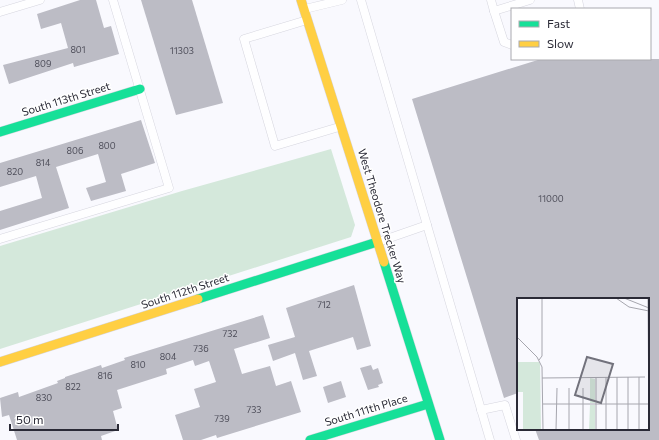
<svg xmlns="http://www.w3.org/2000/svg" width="659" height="440" font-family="Commissioner,sans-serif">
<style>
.green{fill:#d4e8db}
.building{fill:#bcbcc5}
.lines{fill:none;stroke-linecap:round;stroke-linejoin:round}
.lane-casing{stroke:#d6d6df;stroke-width:9}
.fast-casing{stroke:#d6d6df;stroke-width:10}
.slow-casing{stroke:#d6d6df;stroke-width:10}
.lane{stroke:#fefeff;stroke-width:8}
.fast{stroke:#16e098;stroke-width:9}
.slow{stroke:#ffcf43;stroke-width:9}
.labels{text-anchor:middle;stroke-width:3;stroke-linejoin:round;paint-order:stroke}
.number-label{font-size:9px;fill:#4e4e5a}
.street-label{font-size:11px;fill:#2a2a36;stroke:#fff}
.inset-road{fill:none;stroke:#a6a6ae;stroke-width:1}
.view{fill:#72727c;fill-opacity:0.15;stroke:#72727c;stroke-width:2}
.inset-edge{fill:none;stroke:#2a2a36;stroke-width:2}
</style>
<rect width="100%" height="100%" fill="#f9f9fe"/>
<path class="green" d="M331 149 355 225 351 237 0 349V246L182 191Z"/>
<g class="building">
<path d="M80 0H96L104 28 111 26 119 54 74 67 73 63 9 84 3 65 68 48 61 23 41 29 37 14Z"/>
<path d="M141 0H192L223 103 176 115Z"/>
<path d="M541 59H659V440H539L535 429H648V299H518V393L504 398 412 99Z"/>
<path d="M141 120 155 163 121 174 126 191 91 201 86 188 106 182 98 154 56 167 69 208 0 230V211L42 198 36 176 0 187V163Z"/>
<path d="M354 285 371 346 357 350 353 337 309 351 317 376 303 380 295 353 273 361 268 345 295 337 286 308Z"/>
<path d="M263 315 270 338 234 349 242 374 270 366 276 386 291 381 301 412 217 438 216 435 201 440H183L175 415 200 407 194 389 216 382 209 361 195 366 193 360 166 369 167 374 117 390 122 408 113 411 118 430 101 436 102 440H17L9 415 2 417 0 398 18 392 19 397 58 383 57 381 65 378V377L101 365 102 368 125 360 124 358Z"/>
<path d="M371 365 373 370 378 368 383 383 378 385 379 387 368 390 360 368Z"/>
<path d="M341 381 346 397 328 403 323 387Z"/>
</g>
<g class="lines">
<defs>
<g id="lane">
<path d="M361 0 427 225 378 242"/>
<path d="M491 0 494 11 530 0"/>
<path d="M578 0 580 9"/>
<path d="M305 9 342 0"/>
<path d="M494 11 504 42 512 45"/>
<path d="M0 12 40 0"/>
<path d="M307 20 244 39 275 146 339 127"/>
<path d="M427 225 490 440"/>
<path d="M0 239 169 188 113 0"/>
<path d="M481 410 505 405 516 440"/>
</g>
<g id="fast">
<path d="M0 132 140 89"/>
<path d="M384 262 440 440"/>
<path d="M198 299 377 242"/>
<path d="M310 440 428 404"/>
</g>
<g id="slow">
<path d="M301 0 384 262"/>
<path d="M0 362 198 299"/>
</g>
</defs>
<use href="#lane" class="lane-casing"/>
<use href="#fast" class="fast-casing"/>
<use href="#slow" class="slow-casing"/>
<use href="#lane" class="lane"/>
<use href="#fast" class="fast"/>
<use href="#slow" class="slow"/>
</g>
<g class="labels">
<g class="number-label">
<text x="78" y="53">801</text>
<text x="182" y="54">11303</text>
<text x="43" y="67">809</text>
<text x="107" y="149">800</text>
<text x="75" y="154">806</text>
<text x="43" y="166">814</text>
<text x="15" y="175">820</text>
<text x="551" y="202">11000</text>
<text x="324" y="308">712</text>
<text x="230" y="337">732</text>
<text x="201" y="352">736</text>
<text x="168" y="360">804</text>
<text x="138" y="368">810</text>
<text x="105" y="379">816</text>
<text x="73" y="390">822</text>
<text x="44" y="401">830</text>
<text x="254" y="413">733</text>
<text x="222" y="422">739</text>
</g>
<g class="street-label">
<text transform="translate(66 99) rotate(-17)" y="4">South 113th Street</text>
<text transform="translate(382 216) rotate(73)" y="4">West Theodore Trecker Way</text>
<text transform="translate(185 291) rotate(-18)" y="4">South 112th Street</text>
<text transform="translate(366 410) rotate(-17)" y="4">South 111th Place</text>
</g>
</g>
<g transform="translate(517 298)">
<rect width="132" height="132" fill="#f9f9fe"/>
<path d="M0 64H22L23 66 24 132H6V94H0ZM73 80 78 81V105H73ZM73 107H78V132H72Z" fill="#d4e8db"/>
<path class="inset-road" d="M99 0 112 9 132 13M107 0 132 10M131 0 132 132M0 39 20 59 25 69 26 132M22 62 25 58V0M79 79V132M89 79V132M100 79V132M111 79V132M122 79V132M25 80 128 79M52 90V132M26 106H132M39 132 40 90M66 132V90"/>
<path class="view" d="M70 59 96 66 84 105 58 97Z"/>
<rect width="132" height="132" class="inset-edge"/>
</g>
<rect x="511" y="8" width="140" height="52" fill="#ffffff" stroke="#aaaaaf"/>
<rect x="519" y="21" width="20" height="6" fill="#16e098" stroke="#aaaaaf"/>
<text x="547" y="28" font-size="12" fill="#2a2a36">Fast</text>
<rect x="519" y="41" width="20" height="6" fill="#ffcf43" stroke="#aaaaaf"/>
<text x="547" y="48" font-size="12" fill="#2a2a36">Slow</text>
<path d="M10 424v6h108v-6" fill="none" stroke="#2a2a36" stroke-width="2"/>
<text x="16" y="424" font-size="12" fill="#2a2a36" stroke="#ffffff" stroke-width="3" paint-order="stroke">50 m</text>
</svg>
